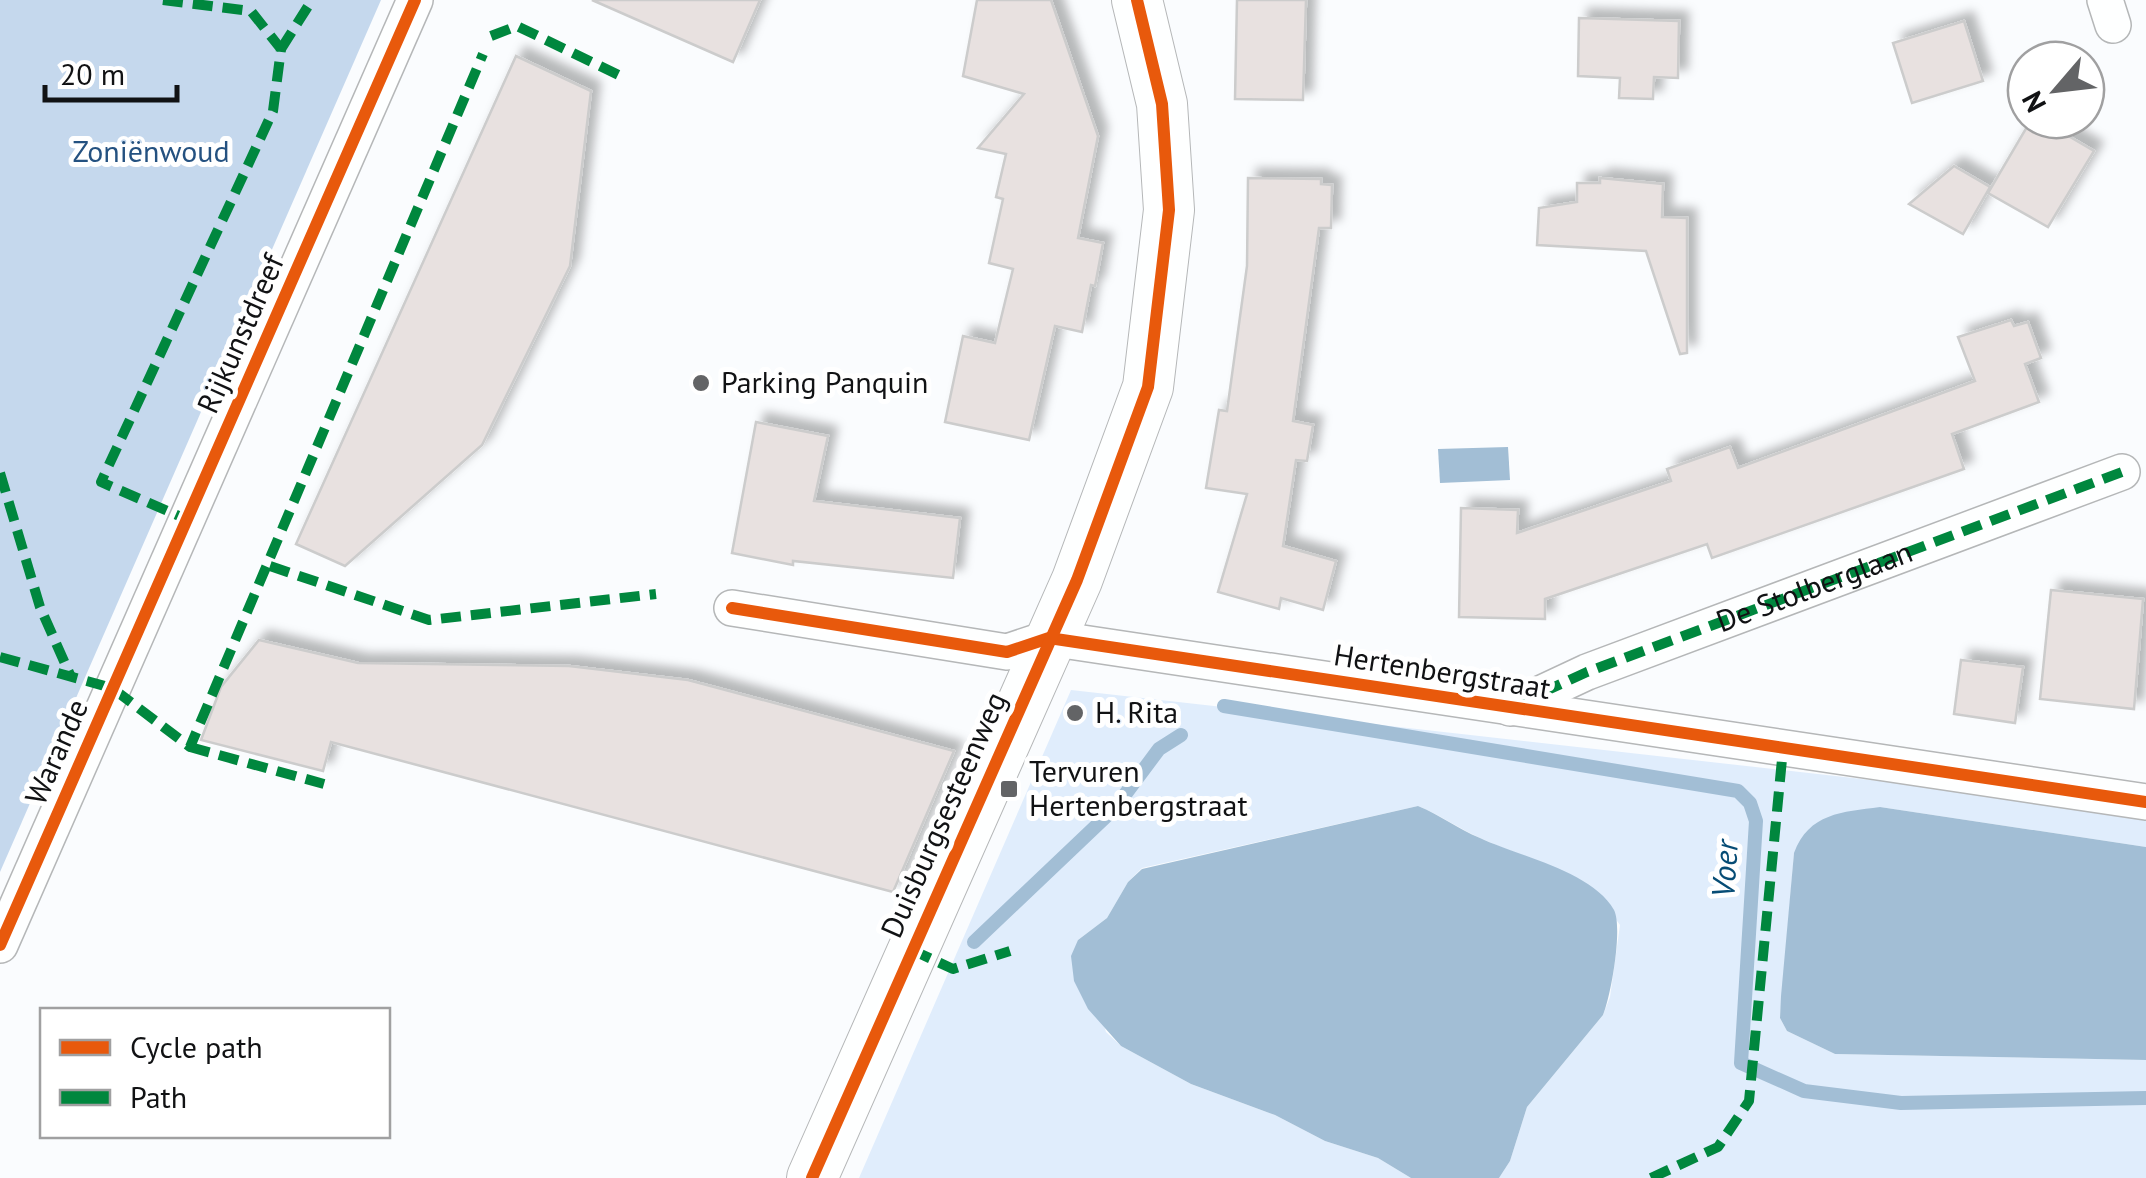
<svg xmlns="http://www.w3.org/2000/svg" width="2146" height="1178" font-family="'PT Sans',sans-serif">
<style>
.green{fill:#e0edfc}
.forest{fill:#c5d8ed}
.water{fill:#a2bed5}
.lines{fill:none;stroke-linecap:round;stroke-linejoin:round}
.stream{stroke:#a2bed5;stroke-width:14}
.building{fill:#e8e1e0;stroke:#ccc;stroke-width:2.5;filter:url(#shadow)}
.street-casing{stroke:#b5b7b8;stroke-width:38}
.secondary-casing{stroke:#b5b7b8;stroke-width:52}
.street{stroke:#feffff;stroke-width:35}
.secondary{stroke:#feffff;stroke-width:50}
.quiet{stroke:#00873e;stroke-width:10;stroke-dasharray:20 10;stroke-linecap:butt}
.cycleway-casing{stroke:#fff;stroke-width:19}
.cycleway{stroke:#e8590c;stroke-width:12}
.poi-dot{fill:#636466;stroke:#fff;stroke-width:4}
.labels{text-anchor:middle;stroke-width:10;stroke-linejoin:round;paint-order:stroke}
.park-label{font-size:30px;fill:#245180;stroke:#fff}
.street-label{font-size:30px;fill:#111214;stroke:#fff}
.poi-label{font-size:30px;fill:#111214;stroke:#fff;text-anchor:start}
.water-label{font-size:32px;font-style:italic;fill:#064c75;stroke:#fff}
</style>
<defs>
<filter id="shadow"><feDropShadow dx="9" dy="-9" stdDeviation="5" flood-color="#0004"/></filter>
</defs>
<rect width="100%" height="100%" fill="#fafcfe"/>
<path class="green" d="M1071 690 2146 811V847L1880 807 1794 853 1780 1018 1787 1031 1835 1054 2146 1060V1178H1499L1510 1161 1527 1107 1603 1015 1610 997 1620 925C1580 867 1542 866 1482 839 1460 829 1440 815 1418 806L1142 868 1128 882 1107 918 1078 940 1106 1032 1121 1046 1191 1084 1275 1115 1325 1141 1378 1158 1411 1178H859Z"/>
<path class="forest" d="M0 0H381L0 872Z"/>
<g class="water">
<path d="M1508 447 1510 480 1440 483 1438 449Z"/>
<path d="M1418 806C1440 815 1458 829 1480 838 1518 856 1592 871 1614 910 1623 928 1611 996 1603 1015L1527 1107 1510 1161 1499 1178H1411L1378 1158 1325 1141 1275 1115 1191 1084 1121 1046 1088 1009 1074 981 1071 956 1078 940 1107 918 1128 882 1142 869Z"/>
<path d="M1880 807 2146 847V1060L1835 1054 1787 1031 1780 1018 1781 996 1794 853C1809 813 1842 812 1880 807Z"/>
</g>
<g class="lines">
<g class="stream">
<path d="M1224 706 1738 791 1750 803 1756 821 1741 1063 1804 1091 1901 1103 2146 1098"/>
<path d="M974 942 1115 808 1159 749 1181 735"/>
</g>
</g>
<g class="building">
<path d="M592 0H760L733 62Z"/>
<path d="M977 0H1051L1098 136 1078 238 1103 243 1095 286 1091 285 1082 332 1055 326 1029 440 945 422 963 336 995 343 1013 269 989 263 1003 199 996 197 1006 154 978 148 1024 94 963 76Z"/>
<path d="M1237 0H1306L1303 100 1235 99Z"/>
<path d="M1579 18 1679 21 1678 78 1654 77 1653 99 1619 98 1620 78 1578 76Z"/>
<path d="M1964 21 1983 81 1912 103 1893 43Z"/>
<path d="M516 56 591 91 570 266 482 445 345 566 296 544Z"/>
<path d="M2031 120H2041L2094 151 2048 227 1988 193Z"/>
<path d="M1954 166 1990 187 1963 234 1909 204Z"/>
<path d="M1248 178 1321 179V184L1332 185 1331 228H1319L1293 421 1313 425 1307 461 1296 460 1283 546 1336 561 1323 610 1281 598 1279 609 1218 592 1247 494 1206 488 1219 410 1227 411 1247 266Z"/>
<path d="M1600 178 1663 184 1662 217 1687 218V353L1680 354 1646 251 1537 245 1539 208 1577 202V183H1600Z"/>
<path d="M2011 320 2014 326 2028 322 2041 358 2025 364 2039 402 1952 434 1964 469 1712 558 1707 544 1545 599V619L1459 617 1461 508 1518 510 1517 533 1671 481 1667 469 1730 447 1738 468 1975 381 1958 337Z"/>
<path d="M756 422 828 436 814 501 960 518 953 578 793 561V565L732 553Z"/>
<path d="M2051 590 2143 599 2134 709 2040 699Z"/>
<path d="M259 640 358 663 569 666 688 680 954 751 893 892 331 742 323 771 201 740 221 687Z"/>
<path d="M1961 660 2023 667 2015 723 1954 714Z"/>
</g>
<g class="lines">
<defs>
<g id="street">
<path d="M2105 0 2113 25"/>
<path d="M732 608 1007 652 1049 638 2146 802"/>
<path d="M1510 708 1587 672 2122 472"/>
<path d="M0 945 415 0"/>
</g>
<path id="secondary" d="M812 1178 1077 580 1148 387 1169 210 1162 104 1137 0"/>
</defs>
<use href="#street" class="street-casing"/>
<use href="#secondary" class="secondary-casing"/>
<use href="#street" class="street"/>
<use href="#secondary" class="secondary"/>
<g class="quiet">
<path d="M163 0 251 11 281 49 273 111 101 482 186 519"/>
<path d="M491 36 517 26 627 79"/>
<path d="M281 49 312 0"/>
<path d="M0 473 40 607 71 677"/>
<path d="M270 566 429 620 656 594"/>
<path d="M0 657 112 688 190 747 483 54"/>
<path id="s1" d="M1515 705 1587 672 2122 472"/>
<path d="M190 747 324 784"/>
<path d="M912 950 953 969 1010 951"/>
<path d="M1651 1178 1718 1147 1749 1101 1783 749"/>
</g>
<defs>
<g id="cycleway">
<path d="M732 608 1007 652 1049 638 2146 802"/>
<path d="M0 945 415 0"/>
<path d="M812 1178 1077 580 1148 387 1169 210 1162 104 1137 0"/>
</g>
</defs>
<use href="#cycleway" class="cycleway-casing"/>
<use href="#cycleway" class="cycleway"/>
</g>
<g class="poi-dot">
<circle cx="701" cy="383" r="10"/>
<circle cx="1075" cy="713" r="10"/>
<rect x="999" y="779" width="20" height="20" rx="5"/>
</g>
<g class="labels">
<g class="park-label">
<text x="151" y="162">Zoniënwoud</text>
</g>
<g class="street-label">
<text transform="translate(241 334) rotate(-66)" y="10">Rijkunstdreef</text>
<text dy="10" stroke="none"><textPath href="#s1" startOffset="322">De Stolberglaan</textPath></text>
<text transform="translate(1442 672) rotate(9)" y="10">Hertenbergstraat</text>
<text transform="translate(57 752) rotate(-66)" y="10">Warande</text>
<text transform="translate(944 815) rotate(-66)" y="10">Duisburgsesteenweg</text>
</g>
<g class="poi-label">
<text x="721" y="393">Parking Panquin</text>
<text x="1095" y="723">H. Rita</text>
<text x="1029" y="782">Tervuren<tspan x="1029" dy="34">Hertenbergstraat</tspan></text>
</g>
<g class="water-label">
<text transform="translate(1725 869) rotate(-86)" y="11">Voer</text>
</g>
</g>
<rect x="40" y="1008" width="350" height="130" fill="#ffffff" stroke="#a0a0a1" stroke-width="2.5"/>
<rect x="60" y="1040" width="50" height="15" fill="#e8590c" stroke="#a0a0a1" stroke-width="2.5"/>
<text x="130" y="1058" font-size="30" fill="#111214">Cycle path</text>
<rect x="60" y="1090" width="50" height="15" fill="#00873e" stroke="#a0a0a1" stroke-width="2.5"/>
<text x="130" y="1108" font-size="30" fill="#111214">Path</text>
<g transform="translate(2056 90) rotate(242)"><circle r="48" fill="#ffffff" stroke="#a0a0a1" stroke-width="2.5"/>
<path d="M0-8L18 38L0 25L-18 38Z" fill="#636466"/>
<text y="-15" font-size="28" font-weight="bold" text-anchor="middle" fill="#111214">N</text>
</g>
<path d="M45 85v15h132v-15" fill="none" stroke="#111214" stroke-width="5"/>
<text x="60" y="85" font-size="30" fill="#111214" stroke="#ffffff" stroke-width="8" paint-order="stroke">20 m</text>
</svg>
